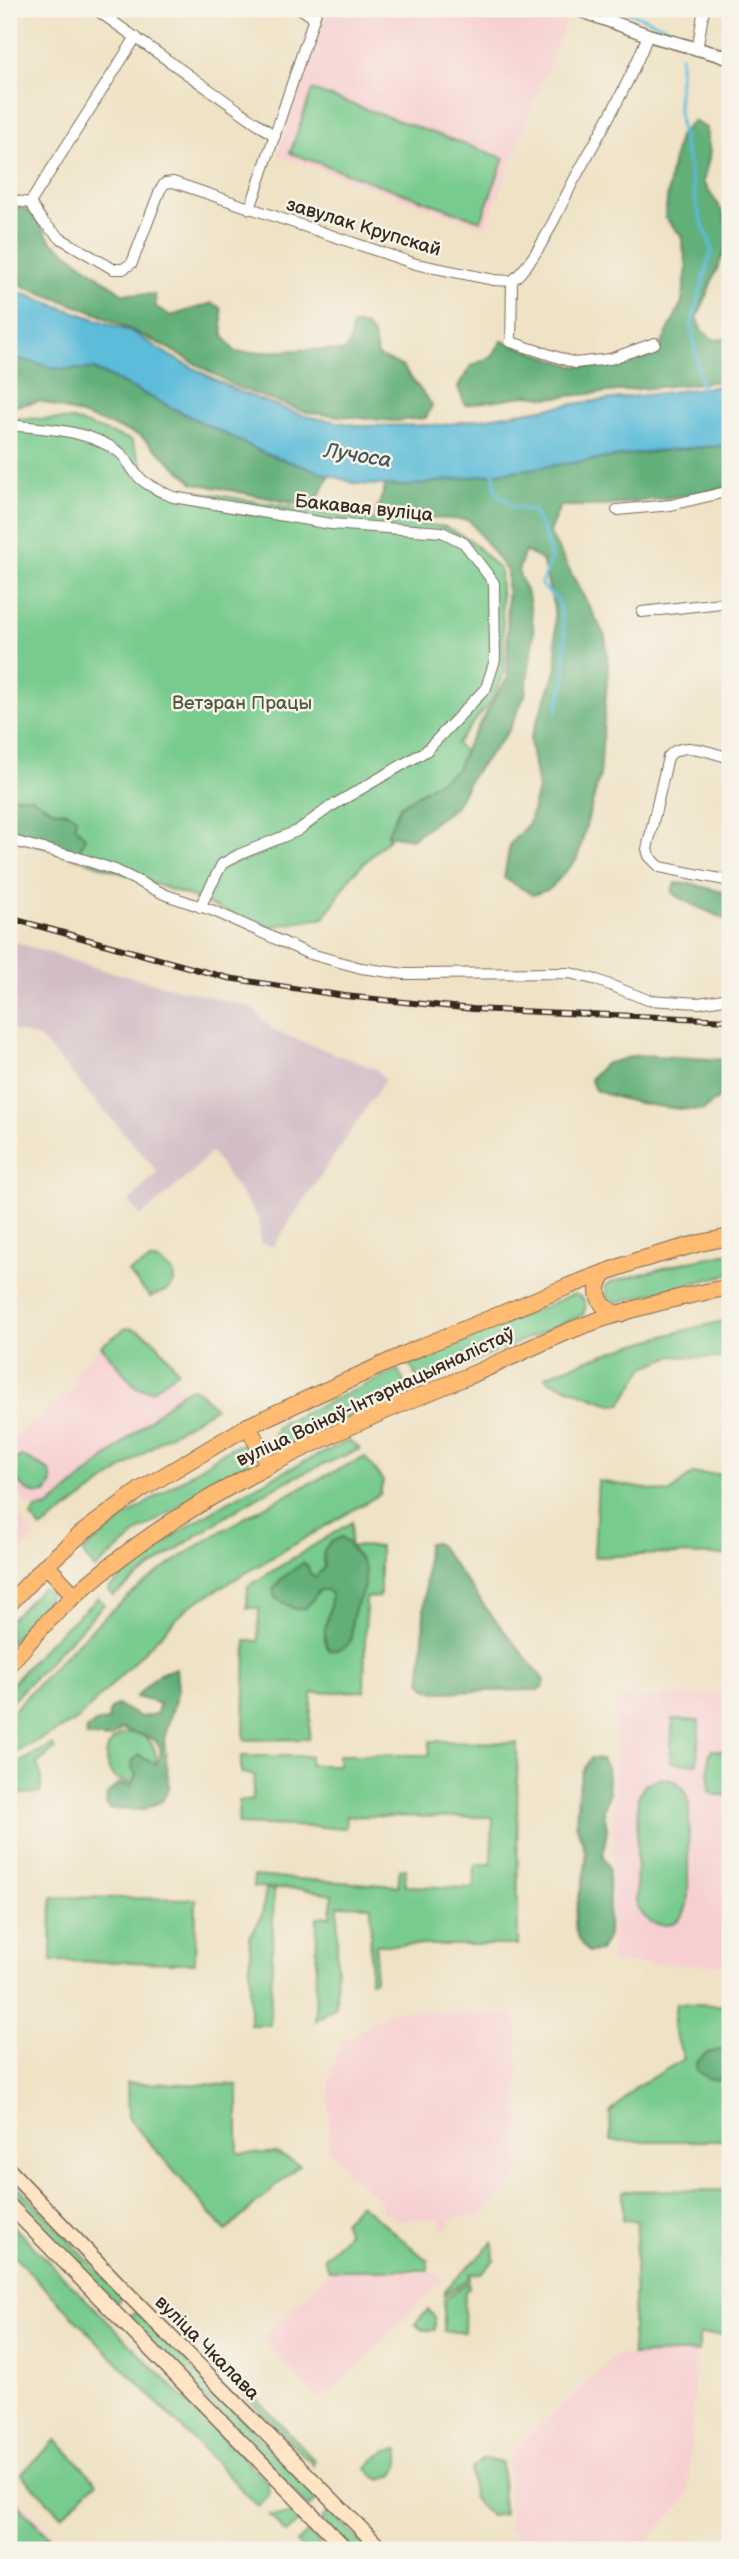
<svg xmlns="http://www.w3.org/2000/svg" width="739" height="2559" font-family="'Balsamiq Sans',sans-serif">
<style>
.built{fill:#f7cfd1}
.industrial{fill:#d2bdc6}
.green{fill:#78cb8e;stroke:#5a7a56;stroke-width:2}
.forest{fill:#62af79;stroke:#4e6c4c;stroke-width:2}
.water{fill:#5bbcd9;stroke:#4b737c;stroke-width:2}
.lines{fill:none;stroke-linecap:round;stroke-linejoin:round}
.stream{stroke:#5bbcd9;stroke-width:3.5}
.minor-casing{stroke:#7a6a58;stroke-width:12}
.tertiary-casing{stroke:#7a6a58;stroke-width:15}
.secondary-casing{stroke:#7a6a58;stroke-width:17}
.primary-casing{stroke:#7a6a58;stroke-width:18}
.minor{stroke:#fff;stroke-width:10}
.tertiary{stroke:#fff;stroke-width:12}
.secondary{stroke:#ffe4c6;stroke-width:14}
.primary{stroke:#febb71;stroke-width:16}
.rail-casing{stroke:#3b2a1e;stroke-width:6}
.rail{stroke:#f7f3e8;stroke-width:3.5;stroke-dasharray:10;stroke-linecap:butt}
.labels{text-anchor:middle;stroke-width:5;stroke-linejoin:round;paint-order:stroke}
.street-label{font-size:19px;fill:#3b2a1e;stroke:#f7f3e8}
.park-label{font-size:19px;fill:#4d5a40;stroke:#f7f3e8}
.water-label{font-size:21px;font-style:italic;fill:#455656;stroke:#f7f3e8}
</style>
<rect width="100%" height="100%" fill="#f7f3e8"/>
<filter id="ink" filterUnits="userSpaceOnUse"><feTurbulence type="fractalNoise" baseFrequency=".0143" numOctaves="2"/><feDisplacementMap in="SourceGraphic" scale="14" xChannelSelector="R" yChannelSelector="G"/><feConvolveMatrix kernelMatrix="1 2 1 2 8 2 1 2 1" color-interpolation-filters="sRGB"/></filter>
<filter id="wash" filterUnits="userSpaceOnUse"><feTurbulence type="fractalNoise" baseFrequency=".00686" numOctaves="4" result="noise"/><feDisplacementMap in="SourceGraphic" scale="28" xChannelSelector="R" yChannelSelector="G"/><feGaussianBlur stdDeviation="1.57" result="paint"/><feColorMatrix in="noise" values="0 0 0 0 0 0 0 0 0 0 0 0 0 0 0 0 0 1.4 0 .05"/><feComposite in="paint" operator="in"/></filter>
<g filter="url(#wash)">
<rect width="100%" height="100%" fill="#efe2c5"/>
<g class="built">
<path d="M329 9H528L566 22 486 227 277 155Z"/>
<path d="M101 1346 136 1387H159L172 1376 183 1391 49 1507 36 1509 28 1505 9 1483V1442L74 1387 73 1373Z"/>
<path d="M9 1504 35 1538 9 1563Z"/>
<path d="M730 1693V1965L611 1963 616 1700Z"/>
<path d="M392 2010 517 2015 519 2113 520 2114 518 2135 519 2175 507 2192 505 2191 480 2216 450 2219V2228L441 2229 440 2219 396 2220 388 2211 385 2214 378 2207 382 2203 353 2176 350 2179 343 2172 347 2168 329 2150V2081L336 2055 343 2047 340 2043 347 2036 351 2040 358 2032Z"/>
<path d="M331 2271 437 2273 444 2280 322 2401 261 2339Z"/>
<path d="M696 2352 688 2496 640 2550H530L508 2528V2459L516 2447 616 2356Z"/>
<path d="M9 2490 68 2550H9Z"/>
</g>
<path class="industrial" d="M9 940 100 969 251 1007 274 1031 376 1069 385 1080 273 1247 260 1243 259 1219 211 1152 186 1178 141 1216 129 1201 158 1172 40 1038 9 1029Z"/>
<g class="green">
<path d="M312 90 504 158 481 221 290 153Z"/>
<path d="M9 418 73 420 131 440 145 470 177 488 347 517 446 527 470 540 500 570 505 671 493 699 456 744 471 757 352 875 324 918 262 928 187 895 9 835Z"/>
<path d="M730 1253V1274L617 1302 608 1301 605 1287 612 1282 689 1261Z"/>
<path d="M157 1260 173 1272 174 1283 168 1290 150 1297 128 1272 150 1261Z"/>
<path d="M574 1294C586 1298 588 1304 583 1315L419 1384 410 1363Z"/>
<path d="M730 1320V1359L672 1356 645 1367 621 1404 613 1405 547 1380 545 1376C606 1352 666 1333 730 1320Z"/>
<path d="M126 1328C151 1329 163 1352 178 1371L152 1391 136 1387 101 1346Z"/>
<path d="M398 1370 408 1390 289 1444H282L274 1435 277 1427 284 1422Z"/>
<path d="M193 1388 201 1393 215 1408 163 1439 41 1529 31 1517 36 1509 49 1507 183 1391Z"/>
<path d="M349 1441 360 1449C335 1460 309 1470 285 1482 224 1514 168 1555 113 1596L108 1590C177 1524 262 1480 349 1441Z"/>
<path d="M242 1444 252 1451V1458L247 1464 141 1530 95 1569 82 1552 127 1516 230 1448Z"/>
<path d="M22 1456 50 1471 52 1483 46 1493C27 1497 9 1480 13 1460Z"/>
<path d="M365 1457 383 1481 380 1494 188 1607 76 1721 9 1755V1715C45 1677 81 1636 122 1602 194 1540 279 1497 365 1457Z"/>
<path d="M692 1474H730L728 1555 660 1554 594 1557 598 1481 669 1493Z"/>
<path d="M352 1522 350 1546 380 1547V1597L366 1598 364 1691 312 1693 309 1739 244 1740 246 1641H258L259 1608H247L248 1586Z"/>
<path d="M42 1588 50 1593 47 1601 9 1643V1621Z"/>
<path d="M98 1598 104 1604 9 1704V1687L50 1641Z"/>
<path d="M673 1719 699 1721 697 1764 670 1762Z"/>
<circle cx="131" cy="1758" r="25"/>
<path d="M430 1741 517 1743 518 1945H376L375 1980 370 1981 371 1906 338 1905 336 2006 315 2021 317 1917 331 1916 332 1894 301 1889 253 1887 254 1876 398 1886 400 1869H406L405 1886 474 1888 475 1864H491L493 1817 347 1816 345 1828 238 1824 239 1801 252 1799 255 1775 241 1773V1756H310V1765H338V1755H429Z"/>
<path d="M51 1745 55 1749 37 1764 42 1777 40 1793 9 1794V1768Z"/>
<path d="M712 1750 730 1751V1795H714L709 1791V1755Z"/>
<path d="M657 1779C675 1777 687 1787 689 1805 689 1827 688 1849 688 1871 688 1882 689 1894 687 1904 681 1936 638 1929 636 1899L638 1797 645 1785Z"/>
<path d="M266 1889 274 1890 270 2025H250V1937L262 1915Z"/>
<path d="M52 1897 196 1899 195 1963 51 1961Z"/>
<path d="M676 2003 730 2006V2141H611L610 2113 636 2087 684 2059 673 2028Z"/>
<path d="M127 2083 238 2085V2153H276L299 2165 226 2231 128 2118Z"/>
<path d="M9 2177 119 2293 121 2297 119 2302H110L9 2198Z"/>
<path d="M730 2190V2335H699V2352L632 2355 637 2221 623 2220V2191Z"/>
<path d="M360 2204 428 2261V2270H329L324 2257 348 2234 343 2221Z"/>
<path d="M9 2222 268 2483 269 2495 258 2506 9 2251Z"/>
<path d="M493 2242 494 2260 481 2274 470 2273V2278L444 2295 445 2290Z"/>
<path d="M469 2282V2288L465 2291 464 2332H444V2299Z"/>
<path d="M428 2310 435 2317V2330H422L415 2324Z"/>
<path d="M136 2313 140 2315 318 2498 309 2507 129 2320 131 2315Z"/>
<path d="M236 2377 314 2460 313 2465 228 2379Z"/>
<path d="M56 2440 97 2482 62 2516 21 2474Z"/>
<path d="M399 2449V2464L394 2475 381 2480 373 2476 367 2469C376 2456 384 2450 399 2449Z"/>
<path d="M483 2459 502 2463 503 2514 490 2516 472 2497 471 2469Z"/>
<path d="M9 2495 49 2537 36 2550H20L9 2538Z"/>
<path d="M330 2511 369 2550H351L321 2519Z"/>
<path d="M270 2515H294L300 2521 286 2533Z"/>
<path d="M311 2530 321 2550H304L296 2543Z"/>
</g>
<g class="forest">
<path d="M693 121 706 128 710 154 703 182C732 226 737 227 714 276 708 290 704 304 697 317L702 331 715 340 730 337V380L548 398 530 395 465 405 458 387 470 367 492 356 502 341 573 366H613L657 354 682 302 687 268 681 235 665 218 670 175 679 136Z"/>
<path d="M11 203 31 213 51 241 122 293 155 295 156 307 171 316 212 303 221 308 223 335 235 352C272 354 307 346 344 352L350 342 352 325H364L373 335 378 356 402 366 432 405 426 418 394 421 308 413 239 388 160 344 96 313 20 285 9 283V204Z"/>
<path d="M9 356 59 369H93L264 453 330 475 313 507 194 483 141 436 41 401 9 407Z"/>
<path d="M730 445V489L606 506H560L549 532 605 636 608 665 600 775 577 859 550 889 533 895 504 878 510 844 529 823 538 789 530 740 557 668 554 608 542 560 525 551 518 571 529 599 534 633 525 695 508 732 472 776 455 807 411 839 387 835 400 806 457 769 468 743 508 677 507 571 469 520 375 515 386 485 406 486 659 451Z"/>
<path d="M9 797H30L53 810 68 812 76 818 75 826 85 837 80 850H70L34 838 9 836Z"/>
<path d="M675 883 693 884 730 894V923C711 910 689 907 672 892Z"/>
<path d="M638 1055 730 1060V1092L722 1095 704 1110C666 1109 630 1104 595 1090L590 1079 605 1064Z"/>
<path d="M342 1537C347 1542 362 1561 364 1568 369 1587 357 1598 353 1616 350 1625 354 1634 349 1643 344 1650 337 1651 329 1650 318 1632 332 1614 331 1594L326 1590H320L305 1609H295L275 1598 273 1589 282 1578 303 1563 308 1567 311 1575 316 1576 324 1568C321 1551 324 1543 342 1537Z"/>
<path d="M432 1542 439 1545 492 1616 544 1680V1686L538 1690 435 1692 425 1687 421 1681 427 1544Z"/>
<path d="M176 1668 178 1690 164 1739 169 1788 162 1801 142 1810 110 1809 106 1804 107 1794 118 1784 131 1786 136 1775 132 1769 133 1760 139 1755 156 1765C173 1734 137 1736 122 1729L109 1739 86 1736V1729L98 1722 108 1721C109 1713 109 1709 117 1705L140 1717 156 1714 160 1704 136 1697 158 1674Z"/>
<path d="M591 1758 602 1759 607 1767 609 1794 604 1810 607 1829 603 1856 609 1868V1901L608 1936 600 1951 588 1952C560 1926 586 1891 586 1859 586 1847 580 1838 577 1827 575 1816 579 1783 582 1772 584 1767 588 1763 591 1758Z"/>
<path d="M730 2047V2082L707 2078 697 2071 696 2063 705 2054Z"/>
</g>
<path class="water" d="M9 289 132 332 172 357 237 391 304 416 361 426 443 425 580 403 730 385V445L655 451 407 486 357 484 264 453 94 369H59L9 356Z"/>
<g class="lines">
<g class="stream">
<path d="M622 9 678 32 682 37"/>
<path d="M681 56 678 104 681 130 698 211 712 249 691 326 702 392"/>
<path d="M493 469 496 491 513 507 533 511 543 530 551 559 541 585 558 601 565 635V679L557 711"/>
</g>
</g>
</g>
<g filter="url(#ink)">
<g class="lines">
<defs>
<g id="minor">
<path d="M95 9 275 136"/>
<path d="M301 9 314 18"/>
<path d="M697 50 704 9"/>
<path d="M9 200 30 203 43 222 60 238 113 269H123L132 263 160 190 165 183 173 182 416 264 494 280 512 281C540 257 556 214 574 180 600 133 629 85 648 35"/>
<path d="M30 203 136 37"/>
<path d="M250 209 317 9"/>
<path d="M512 281 511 342 575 363 610 359 655 343"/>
<path d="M9 425C47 429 87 429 119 452 127 458 130 467 136 474 145 485 160 491 173 497L331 524 442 532 464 543 494 583 495 660 486 688 426 751 330 807 297 831 238 855 222 864 200 907"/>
<path d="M617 510 671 505 730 491"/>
<path d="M642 612 730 602"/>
<path d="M730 758C711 753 682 739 668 757L647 849 649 856 660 867 730 881"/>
<path d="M9 840 79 858 115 870 166 895 214 911 307 953 361 968 405 974 570 973 597 980 648 1000 699 1003 730 998"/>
</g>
<path id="tertiary" d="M576 9 648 35 730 58"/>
<g id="secondary">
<path d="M9 2170 123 2289 382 2550"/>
<path d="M9 2205 347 2550"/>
</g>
<g id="primary">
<path d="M606 1272C591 1288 598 1310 620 1314"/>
<path d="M248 1426 268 1465"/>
<path d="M46 1565 75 1596"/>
<path d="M9 1604 46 1565 81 1534 140 1490 248 1426 421 1347 569 1286 636 1261 700 1243 730 1237"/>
<path d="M9 1664C24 1648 39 1629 55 1614 170 1502 320 1437 466 1377 505 1361 542 1341 582 1326 630 1308 680 1297 730 1287"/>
</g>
</defs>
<use href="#minor" class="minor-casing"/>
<use href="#tertiary" class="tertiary-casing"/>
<use href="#secondary" class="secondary-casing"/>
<use href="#primary" class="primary-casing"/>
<use href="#minor" class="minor"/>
<use href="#tertiary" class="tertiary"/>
<use href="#secondary" class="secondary"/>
<use href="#primary" class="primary"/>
<defs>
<path id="rail" d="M9 918 228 978 345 996 473 1009 730 1020"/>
</defs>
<use href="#rail" class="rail-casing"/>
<use href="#rail" class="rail"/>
</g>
</g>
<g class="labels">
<g class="street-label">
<text transform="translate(364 226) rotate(17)" y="7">завулак Крупскай</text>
<text transform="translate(364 507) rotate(6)" y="7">Бакавая вуліца</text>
<text transform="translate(375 1396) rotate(-25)" y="7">вуліца Воінаў-Інтэрнацыяналістаў</text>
<text transform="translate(208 2347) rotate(45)" y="7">вуліца Чкалава</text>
</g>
<g class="park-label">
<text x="242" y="709">Ветэран Працы</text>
</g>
<g class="water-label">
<text transform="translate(358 455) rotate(9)" y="7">Лучоса</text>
</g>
</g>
<rect width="739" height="2559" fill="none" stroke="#f7f3e8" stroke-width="35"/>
</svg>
